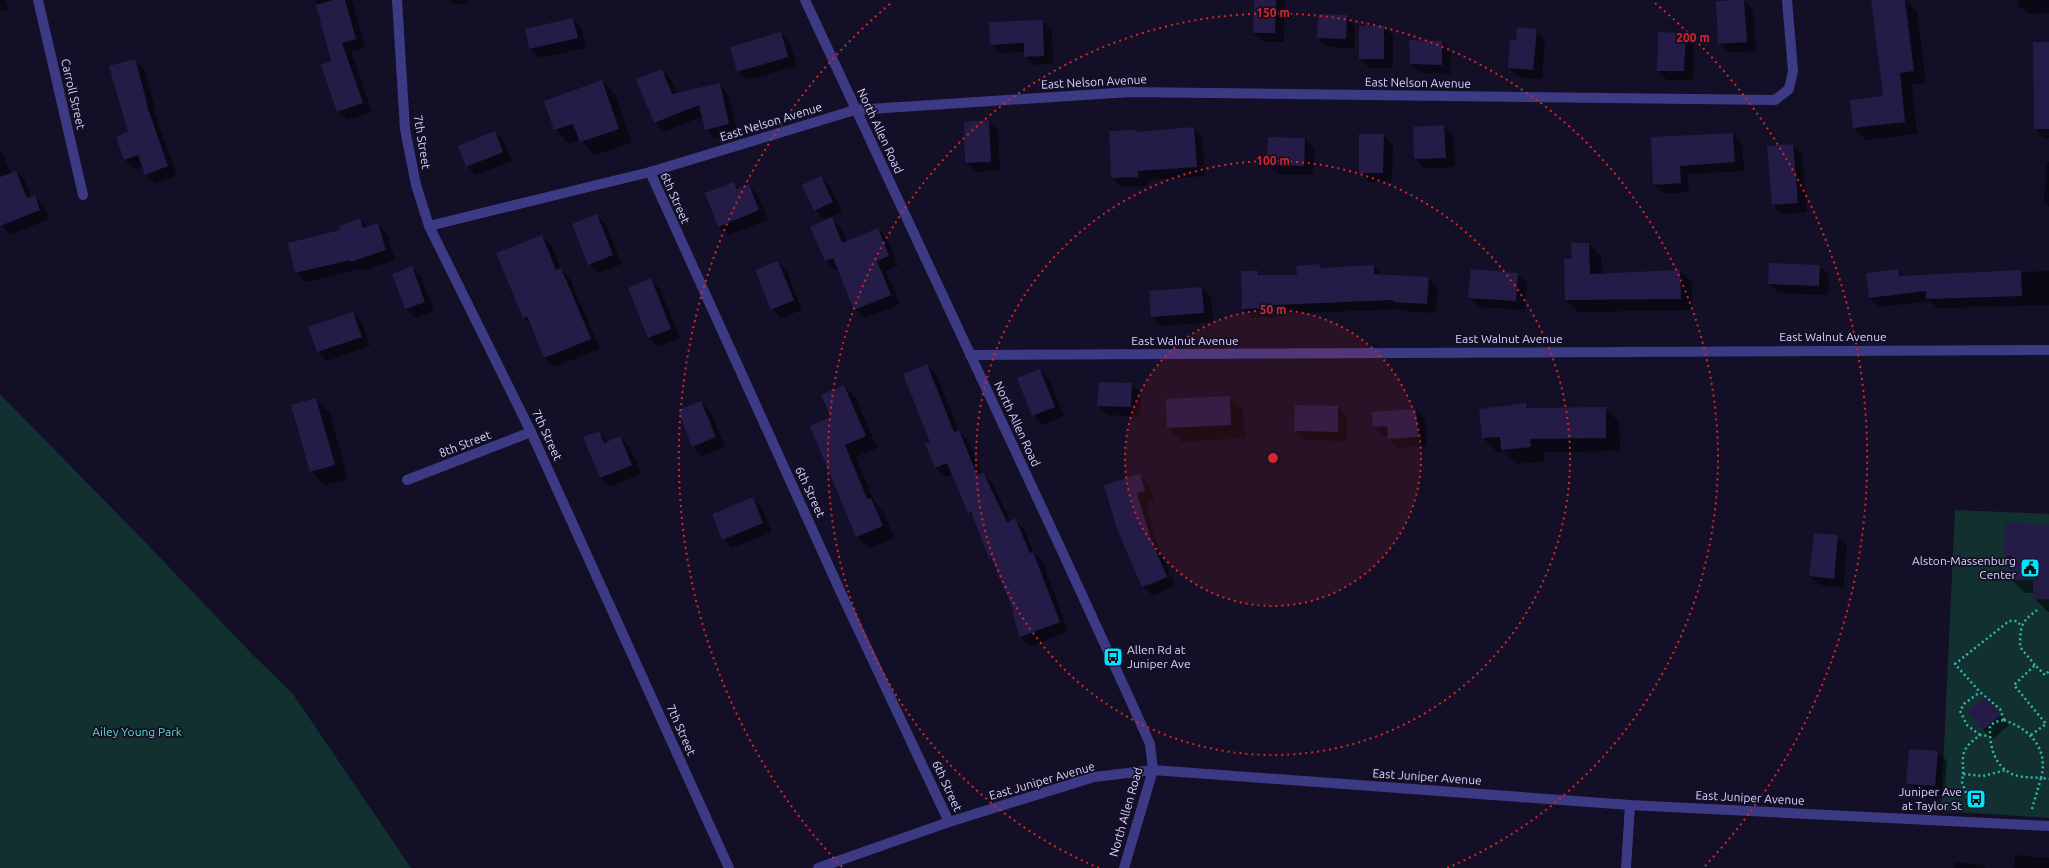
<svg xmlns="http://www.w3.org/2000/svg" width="2049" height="868" font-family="Ubuntu,sans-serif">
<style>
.green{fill:#12302f}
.shadow{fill:#0007}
.building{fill:#241b47}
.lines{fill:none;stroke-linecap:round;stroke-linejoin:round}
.path{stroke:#2fb8b0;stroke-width:2.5;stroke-dasharray:2 3;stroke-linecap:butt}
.minor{stroke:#3d3a85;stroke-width:10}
.tertiary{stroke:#3d3a85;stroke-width:10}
.ring{fill:none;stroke:#d62828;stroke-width:2;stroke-dasharray:2 4}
.labels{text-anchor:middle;stroke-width:3.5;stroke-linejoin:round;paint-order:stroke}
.street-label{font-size:12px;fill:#d9d4ff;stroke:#130f26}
.poi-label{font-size:12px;fill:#d9d4ff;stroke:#130f26;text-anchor:end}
.park-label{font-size:12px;fill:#5fe0c0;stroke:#130f26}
.centre{fill:#d62828;stroke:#130f26;stroke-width:2}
.ring-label{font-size:12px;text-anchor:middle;font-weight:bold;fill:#d62828;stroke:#130f26;stroke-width:3.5;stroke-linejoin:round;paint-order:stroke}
</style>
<rect width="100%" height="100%" fill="#130f26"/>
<g class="green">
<path d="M0 394 146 543 251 653 293 694 411 868H0Z"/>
<path d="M1955 510 2049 514V818L1941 811Z"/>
</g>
<g class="shadow">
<path d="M0 0H6L9 10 0 12Z"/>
<path d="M316 0H352L365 48 351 52 372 112 348 120 338 111 333 62Z"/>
<path d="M449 0H469V4H453Z"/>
<path d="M1255 0H1285L1284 42H1264L1254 33Z"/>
<path d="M1744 0 1753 10 1756 51 1729 52 1719 43Z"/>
<path d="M1872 0H1906L1917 11 1926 83 1912 85 1917 134 1866 140 1854 128 1884 97Z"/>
<path d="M2018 0H2049V13L2028 14 2018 5Z"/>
<path d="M1346 16 1355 26 1354 48 1328 47 1318 38Z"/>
<path d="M573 19 582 28 586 48 540 58 530 48Z"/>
<path d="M1042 21 1052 30 1053 64 1034 65 1025 56V52L1001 53 991 44Z"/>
<path d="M1384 27 1393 36V68H1369L1360 58Z"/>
<path d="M1536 30 1545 39 1542 79 1518 77 1509 68 1517 41Z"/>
<path d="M781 33 790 43 797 66 747 80 738 71Z"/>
<path d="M1685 34 1694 43 1693 80H1667L1658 71Z"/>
<path d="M1410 41 1442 42 1451 52V74L1420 73 1411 63Z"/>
<path d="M2049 43V138H2044L2035 128Z"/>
<path d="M134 60 144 69 156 111 154 112 177 176 155 184 146 174 143 166 134 169 125 160 117 137 129 133Z"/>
<path d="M662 70 671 80 677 94 719 84 728 94 738 133 715 138 706 129 703 116 664 132 655 122Z"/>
<path d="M602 81 616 95 632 143 595 155 580 140 569 144 555 130 545 101Z"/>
<path d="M989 121 998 131 1000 170 976 172 966 162Z"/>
<path d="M1444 126 1453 136 1455 167 1424 168 1415 159Z"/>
<path d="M1193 128 1202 137 1205 176 1147 180V186L1121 187 1112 177 1136 131 1137 133Z"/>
<path d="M495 132 504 141 512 161 476 175 467 166Z"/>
<path d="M1733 134 1742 144 1744 171 1688 174 1689 192 1664 194 1654 185 1652 138Z"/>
<path d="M1383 135 1393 145 1392 182H1369L1360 173Z"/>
<path d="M1305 139 1314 148 1313 175 1277 174 1268 164Z"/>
<path d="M1792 145 1802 154 1807 212 1782 214 1773 205Z"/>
<path d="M0 148 11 174 16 172 25 181 32 198 34 196 44 206 49 219 10 235 0 224Z"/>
<path d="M2046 162H2049V207L2044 202Z"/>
<path d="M821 177 830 187 842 212 824 219 815 210Z"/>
<path d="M734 183 740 189 748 185 758 195 768 220 729 235 719 226Z"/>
<path d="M596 215 606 224 621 264 598 273 589 264Z"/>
<path d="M831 219 841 228 847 242 878 229 887 239 898 266 886 271 900 304 864 318 855 309 839 269 835 270 825 261 811 227Z"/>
<path d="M360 220 368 228 378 224 387 234 395 260 361 271 359 269 306 282 296 273 289 243 341 230Z"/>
<path d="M542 236 551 245 561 269 570 279 600 349 554 367 545 358 532 326 524 317Z"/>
<path d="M1572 244H1589L1601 256 1602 275 1680 271 1692 283V310L1578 312 1566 300 1573 260Z"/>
<path d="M778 262 787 272 802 310 781 318 772 309Z"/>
<path d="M1770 264 1820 266 1829 275 1828 295 1779 293 1769 284Z"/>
<path d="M1319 265 1323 269 1373 266 1383 275 1428 278 1438 287 1436 313 1403 311 1401 309 1283 314V317L1252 318 1243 308 1258 272 1261 276H1298Z"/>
<path d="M412 268 421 277 434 311 415 318 406 309 393 275Z"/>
<path d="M1898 270 1904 276 2049 271V305L1937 308 1930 301 1879 307 1870 298Z"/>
<path d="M1518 274 1527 283 1525 310 1479 307 1469 297Z"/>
<path d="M651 280 660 289 680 338 658 347 649 338Z"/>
<path d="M1202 288 1211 297 1213 322 1162 326 1152 317Z"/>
<path d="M353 313 362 322 370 346 327 361 318 351Z"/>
<path d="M926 365 936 374 959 431 968 440 982 474 992 482 1010 521 1015 520 1024 529 1035 555 1043 562 1068 631 1031 646 1021 637 1013 614 1015 613 994 561 990 557 975 519 969 513 953 474 945 477 936 468 927 444 931 442Z"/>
<path d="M1040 370 1049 379 1064 416 1042 425 1033 415Z"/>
<path d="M1131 384 1141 393 1140 416 1108 415 1098 406Z"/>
<path d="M844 387 856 398 877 448 856 457 875 503 883 511 894 538 869 548 857 537 811 426 832 417Z"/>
<path d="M1229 397 1243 411 1245 438 1182 442 1168 428Z"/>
<path d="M316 399 330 413 348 479 325 485 311 471Z"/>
<path d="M701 402 710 411 725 447 702 456 693 446Z"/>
<path d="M1526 405 1530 409 1605 408 1619 422 1620 451 1544 452 1545 461 1516 464 1504 451 1497 452 1483 438 1480 410Z"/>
<path d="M1338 407 1347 416V441L1304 440 1295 431Z"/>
<path d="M1416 410 1425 419 1427 446 1398 448 1389 439V436H1383L1374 427Z"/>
<path d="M599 432 608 442 620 438 630 447 641 474 610 487 600 478Z"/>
<path d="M1139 475 1149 485 1154 500 1146 503 1158 546 1170 574 1146 584V587L1171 576 1175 586 1153 596 1143 586 1118 529Z"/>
<path d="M753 498 762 508 772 532 732 548 723 539Z"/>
<path d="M2049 526V612H2048L2034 598V593H2025L2011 579 2012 562 2005 555Z"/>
<path d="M1838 536 1847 545 1843 588 1820 585 1810 576Z"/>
<path d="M1985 698 2009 725 1993 739 1983 730Z"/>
<path d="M1938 752 1947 761 1944 795 1917 792 1907 783Z"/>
<path d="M2015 855 2049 858V868H2014Z"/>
<path d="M1955 862 1983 865 1986 868H1954Z"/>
</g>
<g class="building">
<path d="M332 0H345L356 39 342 43 363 103 337 112 321 65 331 61 316 5Z"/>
<path d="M1254 0H1276L1275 33H1253Z"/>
<path d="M1735 0H1744L1747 42 1718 44 1716 1Z"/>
<path d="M1871 0H1905L1914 71 1900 73 1905 122 1853 128 1850 100 1883 96Z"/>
<path d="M1318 14 1347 15 1346 39 1317 38Z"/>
<path d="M573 18 578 38 529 49 525 29Z"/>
<path d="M1043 20 1044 56 1024 57V43L990 45 989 22Z"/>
<rect x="1359" y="26" width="25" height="33"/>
<path d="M1517 27 1537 29 1533 70 1508 68 1510 39 1516 40Z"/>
<path d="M781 32 788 57 737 72 730 47Z"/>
<path d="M1658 32 1686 33 1684 71H1657Z"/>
<path d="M1409 40 1442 41V65L1410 64Z"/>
<path d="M2033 42H2049V129H2034Z"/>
<path d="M135 59 147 102 146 103 168 166 145 175 138 155 124 160 116 137 128 132 109 66Z"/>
<path d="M662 69 672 94 720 83 729 124 705 130 699 105 654 123 636 79Z"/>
<path d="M602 80 619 129 580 142 573 124 554 130 544 101Z"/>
<path d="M989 120 991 162 965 163 964 122Z"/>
<path d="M1444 125 1446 158 1414 159 1413 127Z"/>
<path d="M1194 127 1197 167 1138 171V177L1111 178 1109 131 1136 130V132Z"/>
<path d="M495 131 503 152 466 167 458 146Z"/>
<path d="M1733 133 1735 162 1680 166 1681 183 1653 185 1651 137Z"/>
<path d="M1359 134H1384L1383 173H1359Z"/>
<path d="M1268 137 1305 138 1304 166 1267 165Z"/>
<path d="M1793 144 1798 203 1772 205 1767 146Z"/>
<path d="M16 171 27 198 35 195 40 210 0 226V177Z"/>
<path d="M821 176 833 202 814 211 802 185Z"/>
<path d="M734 182 737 189 749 184 759 210 718 227 705 193Z"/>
<path d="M597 214 613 255 588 265 572 224Z"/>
<path d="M832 217 842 243 878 228 889 256 877 261 891 295 854 310 833 258 825 261 810 227Z"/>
<path d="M360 218 363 228 378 223 386 250 351 262 350 260 295 273 288 243 340 230 339 226Z"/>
<path d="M542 235 556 270 561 268 591 339 544 358 527 316 523 318 496 253Z"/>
<path d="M1571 243H1589L1590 274 1680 270 1681 299 1565 300 1564 259H1572Z"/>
<path d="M778 261 794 300 771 310 755 270Z"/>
<path d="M1769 263 1820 265 1819 286 1768 284Z"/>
<path d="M1320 264V268L1374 265V274L1429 277 1427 304 1393 302V300L1274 305V308L1242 309 1241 271H1258V275H1297L1296 266Z"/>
<path d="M412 266 425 302 405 309 392 274Z"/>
<path d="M1471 269 1518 273 1516 301 1468 298Z"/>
<path d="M1899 269V276L2021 270 2022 296 1926 299V291L1869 298 1866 273Z"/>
<path d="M651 278 671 329 648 338 628 288Z"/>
<path d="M1202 287 1204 313 1151 317 1149 291Z"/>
<path d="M353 312 362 337 317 352 308 327Z"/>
<path d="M927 364 954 432 959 430 977 475 983 472 1007 522 1015 518 1030 553 1033 552 1060 622 1020 637 1012 613 1014 612 991 557 989 558 971 512 968 513 947 463 935 468 925 444 930 442 903 374Z"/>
<path d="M1040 369 1055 407 1032 416 1017 378Z"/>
<path d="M1099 382 1132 383 1131 407 1097 406Z"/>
<path d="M844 385 866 436 845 445 867 499 871 498 883 526 856 537 810 426 831 417 821 395Z"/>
<path d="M1230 396 1231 425 1167 428 1166 399Z"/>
<path d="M316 398 335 465 310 472 291 405Z"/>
<path d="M701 401 716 437 692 447 678 410Z"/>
<path d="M1526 403 1527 408 1606 407V438L1530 439 1531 447 1501 450 1500 437 1482 438 1479 409Z"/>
<path d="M1295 405 1338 406V432L1294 431Z"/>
<path d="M1416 409 1418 437 1388 439 1387 426 1373 427 1372 412Z"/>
<path d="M599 431 604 443 620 436 632 465 600 478 583 437Z"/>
<path d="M1140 474 1145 491 1137 493 1150 536 1167 577 1142 587 1117 529 1104 485Z"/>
<path d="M753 497 763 523 722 540 712 514Z"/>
<path d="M2005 523 2049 525V599H2033V580H2010L2011 556H2004Z"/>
<path d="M1814 533 1838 535 1834 579 1809 576Z"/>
<path d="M1985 697 2001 715 1983 730 1967 712Z"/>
<path d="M1909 749 1938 751 1935 786 1906 784Z"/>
</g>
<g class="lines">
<g class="path">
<path d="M2035 665 2020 647C2020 626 2021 621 2039 609"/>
<path d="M2004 720C2030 729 2049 749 2041 778 2033 777 2026 778 2018 776 1995 770 1989 747 1990 726L1995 722Z"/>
<path d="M2004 720 2000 709 1980 692 1955 664 2009 621H2017L2021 626"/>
<path d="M1980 735 1967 725 1960 711 1964 704 1980 692"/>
<path d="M2031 735 2046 724 2014 685 2035 665 2045 675 2049 671"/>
<path d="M1963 774C1964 768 1962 764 1963 758 1963 748 1972 741 1980 735L1989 736"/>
<path d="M1971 807 1962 782 1963 774 1983 776 2006 770"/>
<path d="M2032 809 2041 778 2049 779"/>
</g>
<g class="minor">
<path d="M38 0 83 195"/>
<path d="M397 0 405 129 416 185 429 226 531 432 729 868"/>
<path d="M650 172 842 595 949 822"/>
<path d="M429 226 650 172 855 110 1130 92 1775 100 1789 89 1793 71 1787 0"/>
<path d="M970 355 2049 350"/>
<path d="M407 480 531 432"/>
<path d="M1124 868 1153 770"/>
<path d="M1626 868 1630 805"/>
</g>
<g class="tertiary">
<path d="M805 0 1061 549 1132 704 1150 744 1153 770"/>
<path d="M818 868 949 822 1094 777 1153 770 1630 805 2049 826"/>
</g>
</g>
<circle cx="1273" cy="458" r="148" fill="#d62828" fill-opacity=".12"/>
<g class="ring">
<circle cx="1273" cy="458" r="148"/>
<circle cx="1273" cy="458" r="297"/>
<path d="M1099 868A445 445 0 1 1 1447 868"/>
<path d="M842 867A594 594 0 0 1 891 3M1655 3A594 594 0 0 1 1704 867"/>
</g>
<defs>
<symbol id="civic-square" viewBox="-11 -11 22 22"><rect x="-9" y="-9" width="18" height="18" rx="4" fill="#00e5ff" stroke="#130f26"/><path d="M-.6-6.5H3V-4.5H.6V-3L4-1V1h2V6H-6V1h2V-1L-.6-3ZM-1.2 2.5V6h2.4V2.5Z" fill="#111"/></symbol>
<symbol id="bus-square" viewBox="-11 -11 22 22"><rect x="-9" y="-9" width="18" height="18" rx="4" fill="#00e5ff" stroke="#130f26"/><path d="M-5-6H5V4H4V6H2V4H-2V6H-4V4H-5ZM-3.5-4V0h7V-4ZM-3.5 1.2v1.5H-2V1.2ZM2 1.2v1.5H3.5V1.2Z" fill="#111"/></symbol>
</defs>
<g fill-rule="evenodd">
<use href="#civic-square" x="2019" y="557" width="22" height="22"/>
<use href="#bus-square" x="1102" y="646" width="22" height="22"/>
<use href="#bus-square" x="1965" y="788" width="22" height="22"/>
</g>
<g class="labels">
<g class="street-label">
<text transform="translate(1094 82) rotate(-3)" y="4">East Nelson Avenue</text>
<text transform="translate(1418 83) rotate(1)" y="4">East Nelson Avenue</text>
<text transform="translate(73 94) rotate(77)" y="4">Carroll Street</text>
<text transform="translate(771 122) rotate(-17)" y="4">East Nelson Avenue</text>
<text transform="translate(880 131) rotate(65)" y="4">North Allen Road</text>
<text transform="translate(422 142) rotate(81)" y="4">7th Street</text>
<text transform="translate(675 198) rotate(66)" y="4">6th Street</text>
<text x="1833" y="341">East Walnut Avenue</text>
<text x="1509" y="343">East Walnut Avenue</text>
<text x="1185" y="345">East Walnut Avenue</text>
<text transform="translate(1017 424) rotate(65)" y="4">North Allen Road</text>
<text transform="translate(547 435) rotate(65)" y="4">7th Street</text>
<text transform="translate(465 444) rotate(-21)" y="4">8th Street</text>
<text transform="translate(810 492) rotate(65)" y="4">6th Street</text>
<text transform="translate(681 730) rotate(66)" y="4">7th Street</text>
<text transform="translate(1427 777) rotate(4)" y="4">East Juniper Avenue</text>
<text transform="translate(1042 781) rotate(-16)" y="4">East Juniper Avenue</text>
<text transform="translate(947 786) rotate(65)" y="4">6th Street</text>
<text transform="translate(1750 798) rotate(3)" y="4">East Juniper Avenue</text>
<text transform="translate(1126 812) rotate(-74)" y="4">North Allen Road</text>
</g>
<g class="poi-label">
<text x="2016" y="565">Alston-Massenburg<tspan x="2016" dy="14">Center</tspan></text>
<text x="1127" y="654" text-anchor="start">Allen Rd at<tspan x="1127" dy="14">Juniper Ave</tspan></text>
<text x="1962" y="796">Juniper Ave<tspan x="1962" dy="14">at Taylor St</tspan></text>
</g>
<g class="park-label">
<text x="137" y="736">Ailey Young Park</text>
</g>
</g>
<circle cx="1273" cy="458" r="6" class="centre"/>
<g class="ring-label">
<text x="1273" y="17">150 m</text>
<text x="1693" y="42">200 m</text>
<text x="1273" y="165">100 m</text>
<text x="1273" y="314">50 m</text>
</g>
</svg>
